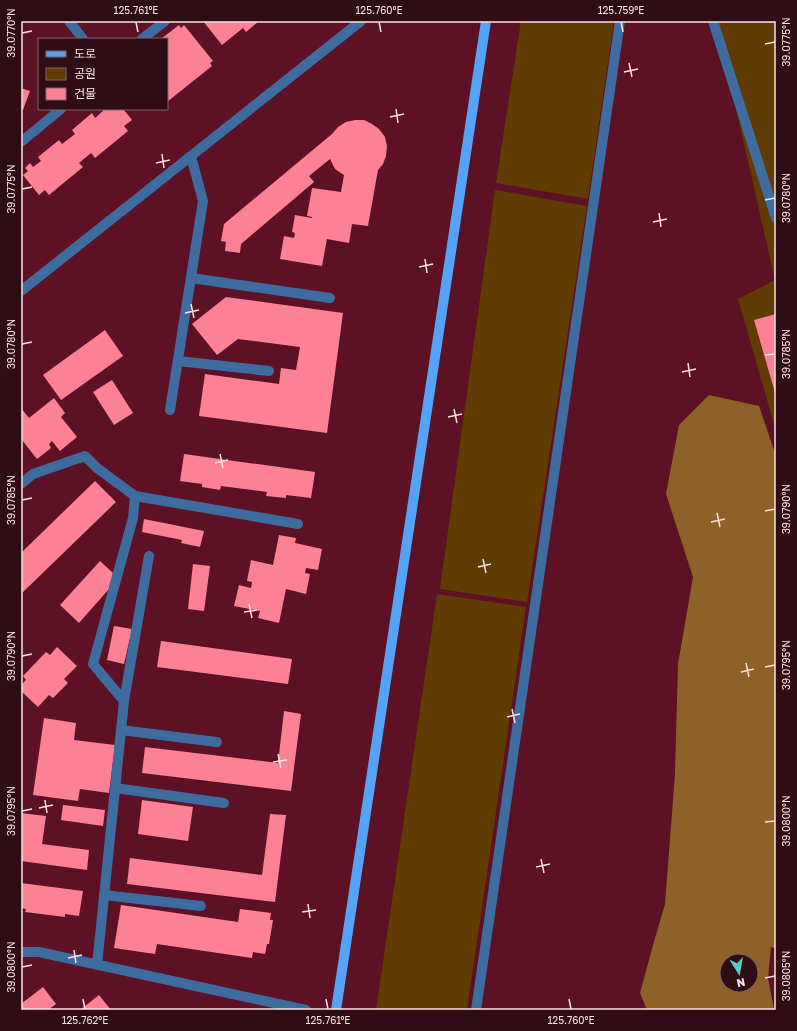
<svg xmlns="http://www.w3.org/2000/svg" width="797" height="1031" font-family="'Golos Text','Noto Sans KR',sans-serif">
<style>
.green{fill:#603c03}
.forest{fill:#8c6228;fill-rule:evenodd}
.building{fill:#fd8194}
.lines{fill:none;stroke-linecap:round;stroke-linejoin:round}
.minor{stroke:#3e6c9f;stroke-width:10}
.major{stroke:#55a3f6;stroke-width:10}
.ticks{fill:none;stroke:#ffe2e4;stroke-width:1.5}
.neatline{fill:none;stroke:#ffe2e4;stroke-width:1.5}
.ticks-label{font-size:10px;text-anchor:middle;fill:#ffe2e4}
</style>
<rect width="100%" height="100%" fill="#5c1124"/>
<g class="green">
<path d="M521 21H614L588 199 496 183Z"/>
<path d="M716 21H776V431L738 299 775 280Z"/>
<path d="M495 190 587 206 527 602 440 589Z"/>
<path d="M437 594 526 607 467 1010H376Z"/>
</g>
<path class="forest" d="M709 395 759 406 776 456V949L771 947 768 978 774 1010H647L640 993 653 945 665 904 675 774 678 664 693 577 666 494 679 425ZM727 961H751V985H727Z"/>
<g class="building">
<path d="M203 21H259L246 32 243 28 222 45Z"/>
<path d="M179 25 181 28 184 25 213 61 210 63 212 66 167 102V39H161Z"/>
<path d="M21 88 30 91 23 110 21 109Z"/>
<path d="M101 109H123L132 120 124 126 128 131 95 158 91 153 79 163 83 167 49 195 45 190 39 195 23 175 28 171 25 168 30 163 33 167 41 161 38 157 59 140 62 144 75 134 72 130 92 113 95 118 103 111Z"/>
<path d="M355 120H364L372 124 379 129 385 137 387 146 386 156 383 164 378 170 368 226 352 224 349 243 327 239 322 266 280 259 284 236 294 238 295 233 292 232 295 215 312 218V217L307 216 312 188 341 192 344 175 335 169 330 159 309 176 314 182 241 244 240 253 225 251 226 242 221 241 224 224 332 134 338 127 346 122Z"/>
<path d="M226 297 343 313 327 433 199 416 205 374 279 384 281 368 296 370 300 347 238 339 217 355 192 324Z"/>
<path d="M776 314V396L754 320Z"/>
<path d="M105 330 123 356 61 400 43 375Z"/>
<path d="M112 380 133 413 114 425 93 392Z"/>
<path d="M54 398 65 413 61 417 77 437 60 451 52 441 49 444 51 448 37 459 22 440 21 441V408L29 418Z"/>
<path d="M184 454 315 472 311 498 286 495V498L266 496 267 492 221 486 220 490 202 487V484L180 481Z"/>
<path d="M95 481 116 502 21 594V553Z"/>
<path d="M144 519 204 531 200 547 181 543 182 540 142 532Z"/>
<path d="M279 535 296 538 295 543 322 549 318 570 306 568 305 573 310 574 306 594 286 589 279 623 258 618 260 611 234 606 239 585 251 588 252 582 247 581 251 560 273 565Z"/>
<path d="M100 561 113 573 109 589 79 623 60 605Z"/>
<path d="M193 564 210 566 204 611 188 609Z"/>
<path d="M114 626 132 629 124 664 107 660Z"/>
<path d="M161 641 292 659 288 684 157 667Z"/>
<path d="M57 647 77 666 64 679 68 683 53 698 49 695 38 707 21 691V685L26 680 23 676 46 652 50 655Z"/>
<path d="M284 711 301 714 291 791 142 773 145 747 278 763Z"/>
<path d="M44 718 76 723 74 740 115 745 109 793 80 789 78 801 33 795Z"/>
<path d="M142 800 193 807 188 841 138 834Z"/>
<path d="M63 805 105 810 103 826 61 820Z"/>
<path d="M21 813 46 816 42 844 89 850 87 870 21 861Z"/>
<path d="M270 814 286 815 275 902 127 884 130 858 262 875Z"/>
<path d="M21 883 83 891 79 916 65 914V917L25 912 26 909 21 908Z"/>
<path d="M121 905 238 922 240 909 271 913 270 920H273L269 944H267L265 954 253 952 252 958 157 944 155 954 114 948Z"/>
<path d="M43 987 56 1004 48 1010H21V1004Z"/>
<path d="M99 995 111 1010H80Z"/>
</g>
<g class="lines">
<g class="minor">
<path d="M69 21 83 39"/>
<path d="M713 21 776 218"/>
<path d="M142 39 165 21"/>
<path d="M21 142 61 109"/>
<path d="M191 278 330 298"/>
<path d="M21 291 361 21"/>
<path d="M178 361 269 371"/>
<path d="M170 410 203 201 191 156"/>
<path d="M21 484 33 474 85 456 97 468 135 496 133 518 93 664 124 701 97 965"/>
<path d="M135 496 298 524"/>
<path d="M124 701 149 556"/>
<path d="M121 730 217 742"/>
<path d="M115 788 224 803"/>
<path d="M104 895 201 906"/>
<path d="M21 952H39L306 1010"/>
<path d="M476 1010 620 21"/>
</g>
<path class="major" d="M336 1010 486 21"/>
</g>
<path class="ticks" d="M136 22 138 32M379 22 381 32M621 22 623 32M22 33 32 31M765 44 775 42M629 63 632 77M624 72 638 69M396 109 398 123M390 117 404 114M162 154 164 168M156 163 170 160M22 189 32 187M765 200 775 198M659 213 661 227M653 222 667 219M425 259 427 273M419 267 433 264M191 304 194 318M185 313 199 310M22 344 32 342M765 355 775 354M688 363 690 377M682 372 696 369M454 409 457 423M448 417 462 414M220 454 223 468M215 463 228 460M22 500 32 498M765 511 775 509M717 513 720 527M711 522 725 519M483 559 486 573M478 567 491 564M249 604 252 618M244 612 257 610M22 656 32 654M746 663 749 677M765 667 775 665M741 672 754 669M512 709 515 723M507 717 520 714M278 754 281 768M273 762 287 760M45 800 47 813M39 808 53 805M22 811 32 809M765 822 775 821M541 859 544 873M536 867 550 864M308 904 310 918M302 912 316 910M74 950 76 963M68 958 82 955M22 967 32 965M765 978 775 976M83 999 85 1009M326 999 328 1009M569 999 571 1009"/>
<rect width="797" height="1031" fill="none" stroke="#2e0e14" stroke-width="44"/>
<rect x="38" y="38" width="130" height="72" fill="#2e0e14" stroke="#826367"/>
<rect x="46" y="51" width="20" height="6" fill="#55a3f6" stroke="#826367"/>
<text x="74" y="58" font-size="12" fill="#ffe2e4">도로</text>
<rect x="46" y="68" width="20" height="12" fill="#603c03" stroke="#826367"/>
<text x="74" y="78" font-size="12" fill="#ffe2e4">공원</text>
<rect x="46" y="88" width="20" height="12" fill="#fd8194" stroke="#826367"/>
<text x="74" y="98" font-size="12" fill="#ffe2e4">건물</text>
<g transform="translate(739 973) rotate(169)"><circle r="19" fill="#2e0e14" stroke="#826367"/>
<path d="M0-3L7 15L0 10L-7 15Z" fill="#53cdc9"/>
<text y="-6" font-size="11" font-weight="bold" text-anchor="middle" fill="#ffe2e4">N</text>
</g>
<rect x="22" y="22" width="753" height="987" class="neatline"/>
<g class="ticks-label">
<text x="136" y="14">125.761°E</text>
<text x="379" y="14">125.760°E</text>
<text x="621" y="14">125.759°E</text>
<text transform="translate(11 33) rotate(-90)" y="4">39.0770°N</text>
<text transform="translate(786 42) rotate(-90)" y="4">39.0775°N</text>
<text transform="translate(11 189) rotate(-90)" y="4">39.0775°N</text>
<text transform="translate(786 198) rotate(-90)" y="4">39.0780°N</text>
<text transform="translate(11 344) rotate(-90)" y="4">39.0780°N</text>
<text transform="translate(786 354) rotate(-90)" y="4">39.0785°N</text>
<text transform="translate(11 500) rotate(-90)" y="4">39.0785°N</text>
<text transform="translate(786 509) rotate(-90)" y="4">39.0790°N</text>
<text transform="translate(11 656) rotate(-90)" y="4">39.0790°N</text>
<text transform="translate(786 665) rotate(-90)" y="4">39.0795°N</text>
<text transform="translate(11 811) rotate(-90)" y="4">39.0795°N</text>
<text transform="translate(786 821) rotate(-90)" y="4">39.0800°N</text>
<text transform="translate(11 967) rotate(-90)" y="4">39.0800°N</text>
<text transform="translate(786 976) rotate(-90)" y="4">39.0805°N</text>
<text x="85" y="1024">125.762°E</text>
<text x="328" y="1024">125.761°E</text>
<text x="571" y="1024">125.760°E</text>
</g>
</svg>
